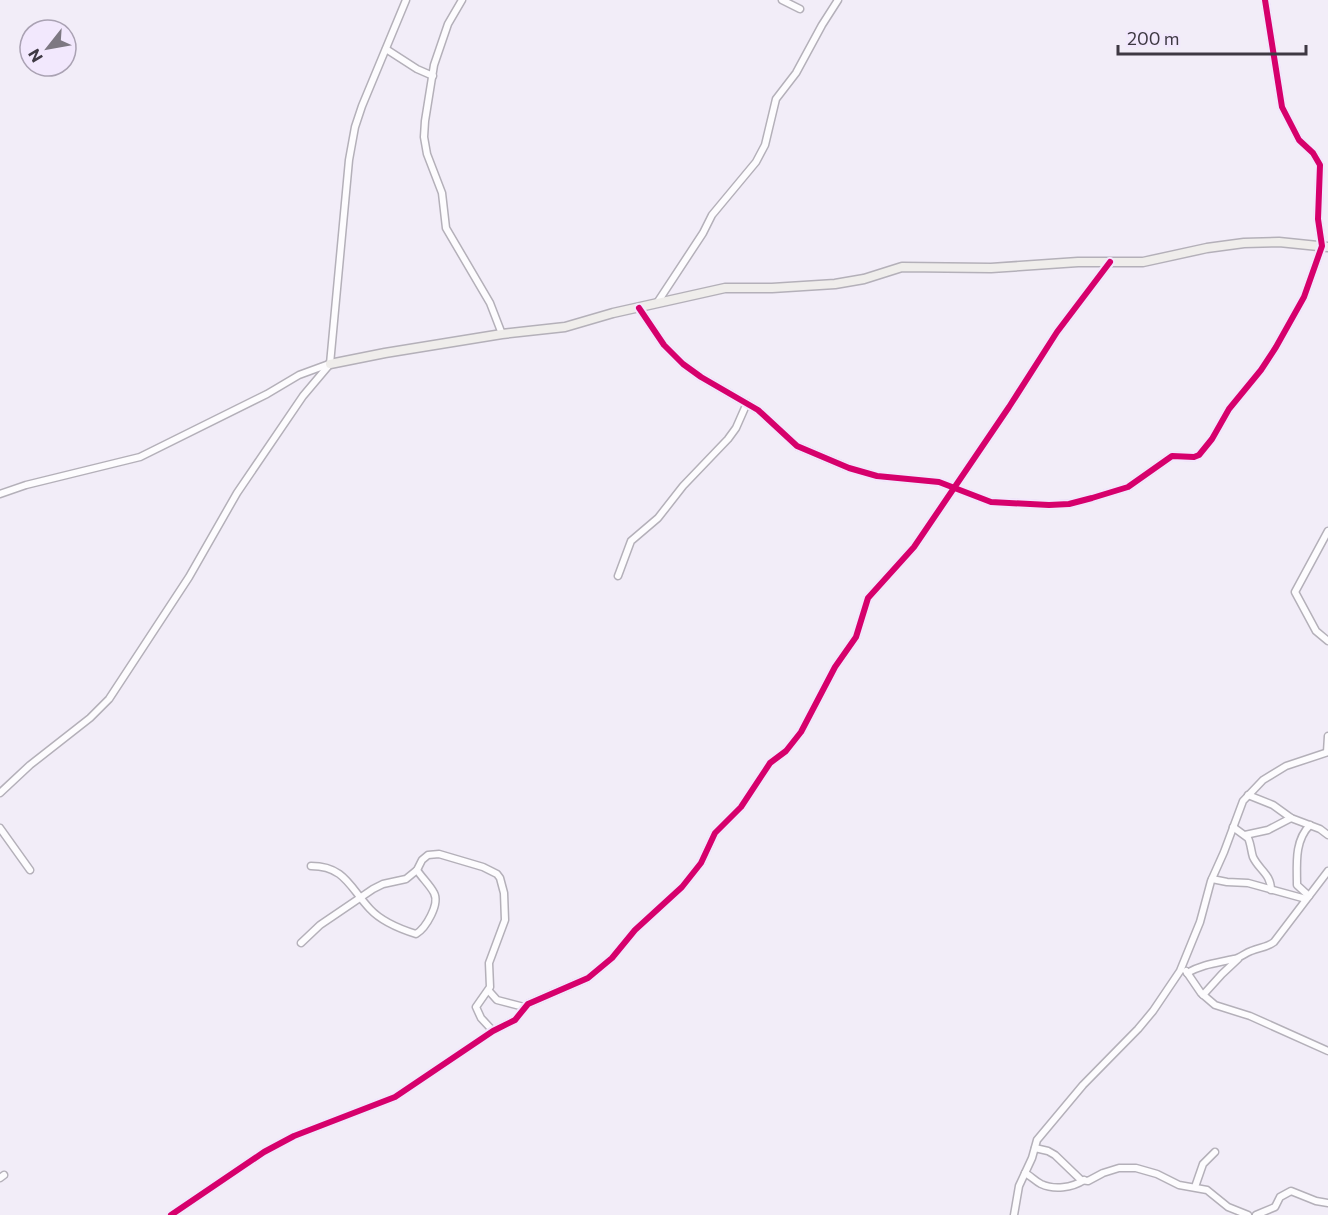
<svg xmlns="http://www.w3.org/2000/svg" width="1328" height="1215" font-family="Commissioner,sans-serif">
<style>
.lines{fill:none;stroke-linecap:round;stroke-linejoin:round}
.street-casing{stroke:#b4b0b9;stroke-width:9}
.secondary-casing{stroke:#b4b0b9;stroke-width:11}
.street{stroke:#fdfcfe;stroke-width:6}
.secondary{stroke:#efedeb;stroke-width:8}
.cycleway-casing{stroke:#f2e8fd;stroke-width:10}
.cycleway{stroke:#d6006c;stroke-width:6}
</style>
<rect width="100%" height="100%" fill="#f2edf8"/>
<g class="lines">
<defs>
<g id="street">
<path d="M462 0 448 24 434 65 425 121 424 137 427 154 442 193 446 228 490 303 502 334"/>
<path d="M782 0 800 9"/>
<path d="M386 49 417 69 433 76"/>
<path d="M657 303 703 233 712 215 756 162 765 145 776 99 796 73 822 25 838 0"/>
<path d="M639 308 664 345 683 364 701 377 758 410 797 446 849 468 877 476 939 482 991 502 1049 505 1069 504 1092 498 1128 487 1172 456 1194 457 1199 455 1212 439 1229 409 1261 370 1276 347 1304 297 1322 246 1318 219 1320 165 1313 153 1299 140 1282 107 1265 0"/>
<path d="M0 494 26 485 140 457 267 394 299 375 329 364"/>
<path d="M1328 531 1295 592 1316 631 1328 641"/>
<path d="M618 576 631 541 658 518 683 486 728 439 736 428 747 403"/>
<path d="M1327 752 1328 736"/>
<path d="M0 793 30 765 90 718 109 699 189 577 237 493 303 396 330 364 349 160 355 127 362 106 406 0"/>
<path d="M1248 795 1273 805 1291 818 1320 829 1328 835"/>
<path d="M1233 827 1248 838C1251 844 1251 851 1253 857 1259 870 1271 874 1271 890"/>
<path d="M0 828 30 870"/>
<path d="M1245 835 1268 830 1291 818"/>
<path d="M311 866C345 866 350 888 370 909 382 922 400 929 416 934 426 928 440 904 434 893 430 885 422 878 417 870"/>
<path d="M1212 879 1227 882 1248 883 1306 899"/>
<path d="M1309 896 1297 885C1297 865 1294 841 1310 825"/>
<path d="M301 943 320 925 373 889 383 884 406 879 417 870 422 860 428 855 439 854 483 867 497 874 500 878 504 893 505 920 489 963 490 987 476 1007 481 1018 493 1031"/>
<path d="M1186 971 1201 993 1215 1005 1250 1016 1328 1051"/>
<path d="M1187 973C1203 964 1217 963 1234 959 1240 958 1245 953 1251 951 1260 947 1266 948 1274 942L1328 871"/>
<path d="M489 991 497 1000 524 1007"/>
<path d="M1203 995 1222 974 1238 959"/>
<path d="M1035 1148 1048 1151 1055 1155 1081 1180 1088 1181 1103 1173 1119 1168H1136L1157 1174 1179 1185 1207 1190 1228 1207 1248 1215"/>
<path d="M1025 1173C1031 1176 1035 1181 1041 1184 1054 1190 1072 1188 1084 1180"/>
<path d="M0 1178 4 1175"/>
<path d="M1195 1187 1203 1164 1215 1152"/>
<path d="M171 1215 264 1152 294 1136 395 1097 493 1031 515 1020 528 1004 588 978 612 958 635 930 682 887 701 863 715 833 741 807 770 763 786 751 801 732 835 667 856 637 868 598 914 547 1009 407 1057 332 1110 262"/>
<path d="M1014 1215 1019 1186 1032 1158 1037 1140 1083 1085 1138 1029 1153 1011 1180 971 1200 922 1211 881 1224 852 1243 801 1263 780 1286 766 1328 752"/>
<path d="M1256 1215 1275 1207 1280 1197 1291 1191 1316 1201 1328 1203"/>
</g>
<path id="secondary" d="M330 364 385 353 502 334 565 327 613 313 725 288H772L835 284 864 279 902 267 991 268 1078 262H1143L1207 248 1244 243 1279 242 1328 247"/>
</defs>
<use href="#street" class="street-casing"/>
<use href="#secondary" class="secondary-casing"/>
<use href="#street" class="street"/>
<use href="#secondary" class="secondary"/>
<defs>
<g id="cycleway">
<path d="M639 308 664 345 683 364 701 377 758 410 797 446 849 468 877 476 939 482 991 502 1049 505 1069 504 1092 498 1128 487 1172 456 1194 457 1199 455 1212 439 1229 409 1261 370 1276 347 1304 297 1322 246 1318 219 1320 165 1313 153 1299 140 1282 107 1265 0"/>
<path d="M171 1215 264 1152 294 1136 395 1097 493 1031 515 1020 528 1004 588 978 612 958 635 930 682 887 701 863 715 833 741 807 770 763 786 751 801 732 835 667 856 637 868 598 914 547 1009 407 1057 332 1110 262"/>
</g>
</defs>
<use href="#cycleway" class="cycleway-casing"/>
<use href="#cycleway" class="cycleway"/>
</g>
<g transform="translate(48 48) rotate(239)"><circle r="28" fill="#f2e8fd" stroke="#aaa2b3" stroke-width="1.5"/>
<path d="M0-4.5L10 22L0 15L-10 22Z" fill="#7d7882"/>
<text y="-9" font-size="16" font-weight="bold" text-anchor="middle" fill="#3e3943">N</text>
</g>
<path d="M1118 45v9h188v-9" fill="none" stroke="#3e3943" stroke-width="3"/>
<text x="1127" y="45" font-size="18" fill="#3e3943" stroke="#f2e8fd" stroke-width="4.5" paint-order="stroke">200 m</text>
</svg>
